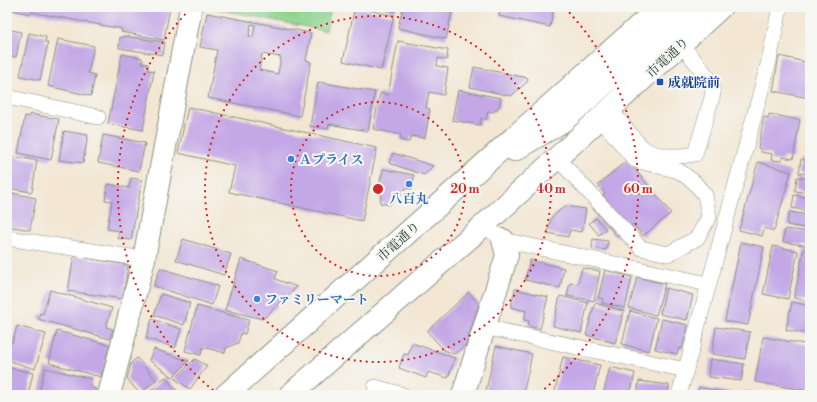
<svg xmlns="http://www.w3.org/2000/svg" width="817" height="402" font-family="'Libre Bodoni','Noto Serif JP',serif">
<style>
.green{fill:#8ed38c;stroke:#568860}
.building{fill:#c3a7e6;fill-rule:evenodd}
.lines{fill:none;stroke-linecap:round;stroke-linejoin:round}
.service-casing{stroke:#899284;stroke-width:16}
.minor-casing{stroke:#899284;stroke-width:24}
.tertiary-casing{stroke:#899284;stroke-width:24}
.service{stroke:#fff;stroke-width:15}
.minor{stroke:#fff;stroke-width:22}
.tertiary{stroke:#fff;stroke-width:22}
.ring{fill:none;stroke:#d62828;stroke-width:2;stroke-dasharray:2 4}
.transit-dot{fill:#1a4fb4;stroke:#f6f6f2;stroke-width:1.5}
.shop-dot{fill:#3f7fe0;stroke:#f6f6f2;stroke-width:1.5}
.labels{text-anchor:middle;stroke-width:4;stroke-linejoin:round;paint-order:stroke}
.street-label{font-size:13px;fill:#1f3d34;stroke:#f6f6f2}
.transit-label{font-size:13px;font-weight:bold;fill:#164399;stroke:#f6f6f2;text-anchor:start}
.shop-label{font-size:13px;font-weight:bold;fill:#366cbe;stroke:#f6f6f2;text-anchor:start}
.centre{fill:#d62828;stroke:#f6f6f2;stroke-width:2}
.ring-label{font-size:12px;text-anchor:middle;font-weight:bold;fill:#d62828;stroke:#f6f6f2;stroke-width:4;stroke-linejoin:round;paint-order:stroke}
</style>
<rect width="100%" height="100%" fill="#f6f6f2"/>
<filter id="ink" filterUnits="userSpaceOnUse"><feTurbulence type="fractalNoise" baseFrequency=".025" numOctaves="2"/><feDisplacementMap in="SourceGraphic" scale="8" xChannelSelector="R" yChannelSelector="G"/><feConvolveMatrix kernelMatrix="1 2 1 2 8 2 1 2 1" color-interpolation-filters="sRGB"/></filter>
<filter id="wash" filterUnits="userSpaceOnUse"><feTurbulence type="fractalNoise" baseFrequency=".012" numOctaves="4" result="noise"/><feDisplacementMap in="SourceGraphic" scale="16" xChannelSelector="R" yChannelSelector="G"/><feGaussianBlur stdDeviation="0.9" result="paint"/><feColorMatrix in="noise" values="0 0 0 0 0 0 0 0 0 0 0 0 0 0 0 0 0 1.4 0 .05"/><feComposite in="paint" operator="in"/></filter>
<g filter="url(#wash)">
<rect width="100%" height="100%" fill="#f3e6d3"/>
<path class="green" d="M208 7H331L326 31Z"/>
<g id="blocks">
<g class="building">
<path d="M7 7H170L164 40 121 32 122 29 31 12V14L7 9Z"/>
<path d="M355 7 394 16 381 70 343 61Z"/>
<path d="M378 7H396L395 12Z"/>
<path d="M403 7H453L446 39 398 28Z"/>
<path d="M501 7H554L550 27 499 16Z"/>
<path d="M207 13 311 33 306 60 311 62 300 116 208 98 217 50 200 47ZM251 24 255 25 253 37 249 36ZM262 54 281 57 278 74 259 70Z"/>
<path d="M7 29 21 32 16 57 7 56Z"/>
<path d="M29 33 46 37 45 42 48 43 40 80 20 76Z"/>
<path d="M123 36 165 42 163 55 119 48 120 37 123 38Z"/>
<path d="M58 39 94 46 88 73 95 75 91 96 48 86Z"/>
<path d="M398 41 448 50 447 60 438 58 437 66 448 68 444 95 429 92 426 108 430 109 425 138 411 136 409 142 400 140 401 135 373 129 380 93 388 95Z"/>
<path d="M122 54 142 58V63L148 64V70L154 71 143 130 108 124Z"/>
<path d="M779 56 810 63 809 98 773 91Z"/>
<path d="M7 63 11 64 8 86H7Z"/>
<path d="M474 67 528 78 527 82 511 96 470 87Z"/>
<path d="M318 82 375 92 368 131 329 124 328 129 310 126Z"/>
<path d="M458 90 501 98 499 107 493 112 488 111 486 120 481 118 480 125 452 120Z"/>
<path d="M188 107 377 148 362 221 229 192 235 166 178 153Z"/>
<path d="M30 114 59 119 51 160 18 153 25 116 29 117Z"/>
<path d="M769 114 800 120 793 159 782 157V161L771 160 772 154 761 152V149L758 148 764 117 769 118Z"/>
<path d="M64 131 88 135 83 163 59 160Z"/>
<path d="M103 135 145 143 139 171 98 163Z"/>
<path d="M393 153 433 166 424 175 389 163Z"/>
<path d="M8 156 37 160 32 192 7 188Z"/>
<path d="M801 159 810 161V174L799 173Z"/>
<path d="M627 160 671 213 643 236 633 224 617 237 591 206 605 194 598 185Z"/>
<path d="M758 162 791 172 774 231 764 228 762 236 739 230Z"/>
<path d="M383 169 414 175 412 189 405 188 404 194 398 193 397 200 392 199 390 205 380 203 383 183 380 182Z"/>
<path d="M797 177 810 179V193L795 191Z"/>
<path d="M131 178 142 180 131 240 117 238 119 231 107 229 112 201 105 200 108 184 129 188Z"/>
<path d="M7 192 36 198 30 230 7 226Z"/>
<path d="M794 195 810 198V211L792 208Z"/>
<path d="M565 206 586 209 582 232 570 230 568 237 548 233 551 218Z"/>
<path d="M789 212 810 215V229L787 225Z"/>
<path d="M596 218 606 229 599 235 589 223Z"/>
<path d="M785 229 810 232V246L783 242Z"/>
<path d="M183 239 231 254 224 275 176 260Z"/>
<path d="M593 239 608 241 606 250 592 248Z"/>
<path d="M741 242 764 247 748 325 725 321Z"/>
<path d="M773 246 798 251 788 299 763 294Z"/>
<path d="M804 249 810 250V301L794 298Z"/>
<path d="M74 256 128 265 123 299 68 291Z"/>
<path d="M241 259 278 271 275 279 297 287 263 319 225 310Z"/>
<path d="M530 260 564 268 560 288 525 280Z"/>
<path d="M160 268 218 286 212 305 154 286Z"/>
<path d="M582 268 600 271 594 301 567 296 570 283 578 284Z"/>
<path d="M605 270 632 277 625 308 602 303 603 299 598 298Z"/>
<path d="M637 277 665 284 656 315 629 308Z"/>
<path d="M666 288 693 295 687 320 660 314Z"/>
<path d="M515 289 548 297 540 329 528 326 529 321 524 320 526 311 511 307Z"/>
<path d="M50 290 112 308 106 327 113 329 110 339 38 319 40 313 43 314Z"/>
<path d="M469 292 479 304 466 345 454 354 444 350 427 331Z"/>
<path d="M161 294 190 303 184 325 154 315Z"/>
<path d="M560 296 588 303 581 333 553 326Z"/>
<path d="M792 302 810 306V334L786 330Z"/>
<path d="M595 303 624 311 615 343 586 335Z"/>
<path d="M197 306 249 320 245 334 241 333 238 343 226 348 225 353 203 347 201 355 185 351Z"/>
<path d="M630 311 657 318 649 351 622 344Z"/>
<path d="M152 319 181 329 175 348 146 338Z"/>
<path d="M662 319 688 325 682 349 679 348 677 354 655 349Z"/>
<path d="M17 326 46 334 35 369 7 360V342L12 343Z"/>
<path d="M716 327 750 332 745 359 712 354Z"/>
<path d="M57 331 110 345 101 377 49 363Z"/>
<path d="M763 337 810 345V391L755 382Z"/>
<path d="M412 343 455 358 448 378 428 372 426 378 399 368 404 354 408 355Z"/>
<path d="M496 346 532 354 523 395H485Z"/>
<path d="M154 349 189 361 173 377 149 360Z"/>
<path d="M563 357 600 365 593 395H554Z"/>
<path d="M137 358 156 380 140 394 127 379 131 363Z"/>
<path d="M195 359 207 366 190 389 175 379Z"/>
<path d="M710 359 744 364 741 381 708 377Z"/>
<path d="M7 367 33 373 28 395H7Z"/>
<path d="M610 367 635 373 630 395H603Z"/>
<path d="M45 368 92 379 90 387 96 389 94 395H47L39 393Z"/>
<path d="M165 377 181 395H146Z"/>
<path d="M639 381 669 385 668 395H637Z"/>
<path d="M699 387 735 394V395H697Z"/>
<path d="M745 391 762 394V395H745Z"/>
</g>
</g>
</g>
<g filter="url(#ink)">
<use href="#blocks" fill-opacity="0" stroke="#899284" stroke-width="1"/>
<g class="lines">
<defs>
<g id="service">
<path d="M7 97 98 117"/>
<path d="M610 109C620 121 632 138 643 148 656 158 680 157 695 154L713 94 711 81 681 44"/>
<path d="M557 158 641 248 668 254 697 238 709 217 705 195 694 182 679 171 635 160 600 118"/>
<path d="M484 225 503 240 708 284"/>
<path d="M7 238 144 259"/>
<path d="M484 327 686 370"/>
<path d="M375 387 403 395"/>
<path d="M679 395 769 61 780 7"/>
</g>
<g id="minor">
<path d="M109 395 144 259 191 7"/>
<path d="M463 395 507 255 503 240"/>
</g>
<g id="tertiary">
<path d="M514 150 563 121 691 7"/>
<path d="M226 395 660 7"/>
<path d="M290 395 484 225 721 7"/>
</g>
</defs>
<use href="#service" class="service-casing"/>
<use href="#minor" class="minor-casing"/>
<use href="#tertiary" class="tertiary-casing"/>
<use href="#service" class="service"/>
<use href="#minor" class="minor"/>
<use href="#tertiary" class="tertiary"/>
</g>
</g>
<g class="ring">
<circle cx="378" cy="189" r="87"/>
<circle cx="378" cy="189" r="173"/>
<path d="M218 394A260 260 0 0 1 191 8M565 8A260 260 0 0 1 538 394"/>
</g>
<rect class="transit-dot" x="656" y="78" width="8" height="8" rx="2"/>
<g class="shop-dot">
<circle cx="291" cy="159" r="4"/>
<circle cx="409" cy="184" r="4"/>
<circle cx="257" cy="299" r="4"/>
</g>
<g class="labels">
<g class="street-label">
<text transform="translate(667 57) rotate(-43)" y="5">市電通り</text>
<text transform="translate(398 241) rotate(-42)" y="5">市電通り</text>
</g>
<g class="transit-label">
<text x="668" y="87">成就院前</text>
</g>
<g class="shop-label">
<text x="299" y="164">Ａプライス</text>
<text x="409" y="203" text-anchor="middle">八百丸</text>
<text x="265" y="304">ファミリーマート</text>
</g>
</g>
<circle cx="378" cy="189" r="6" class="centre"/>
<g class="ring-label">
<text x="465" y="193">20 m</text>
<text x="551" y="193">40 m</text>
<text x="638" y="193">60 m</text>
</g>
<rect width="817" height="402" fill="none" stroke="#f6f6f2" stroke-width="24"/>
</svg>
